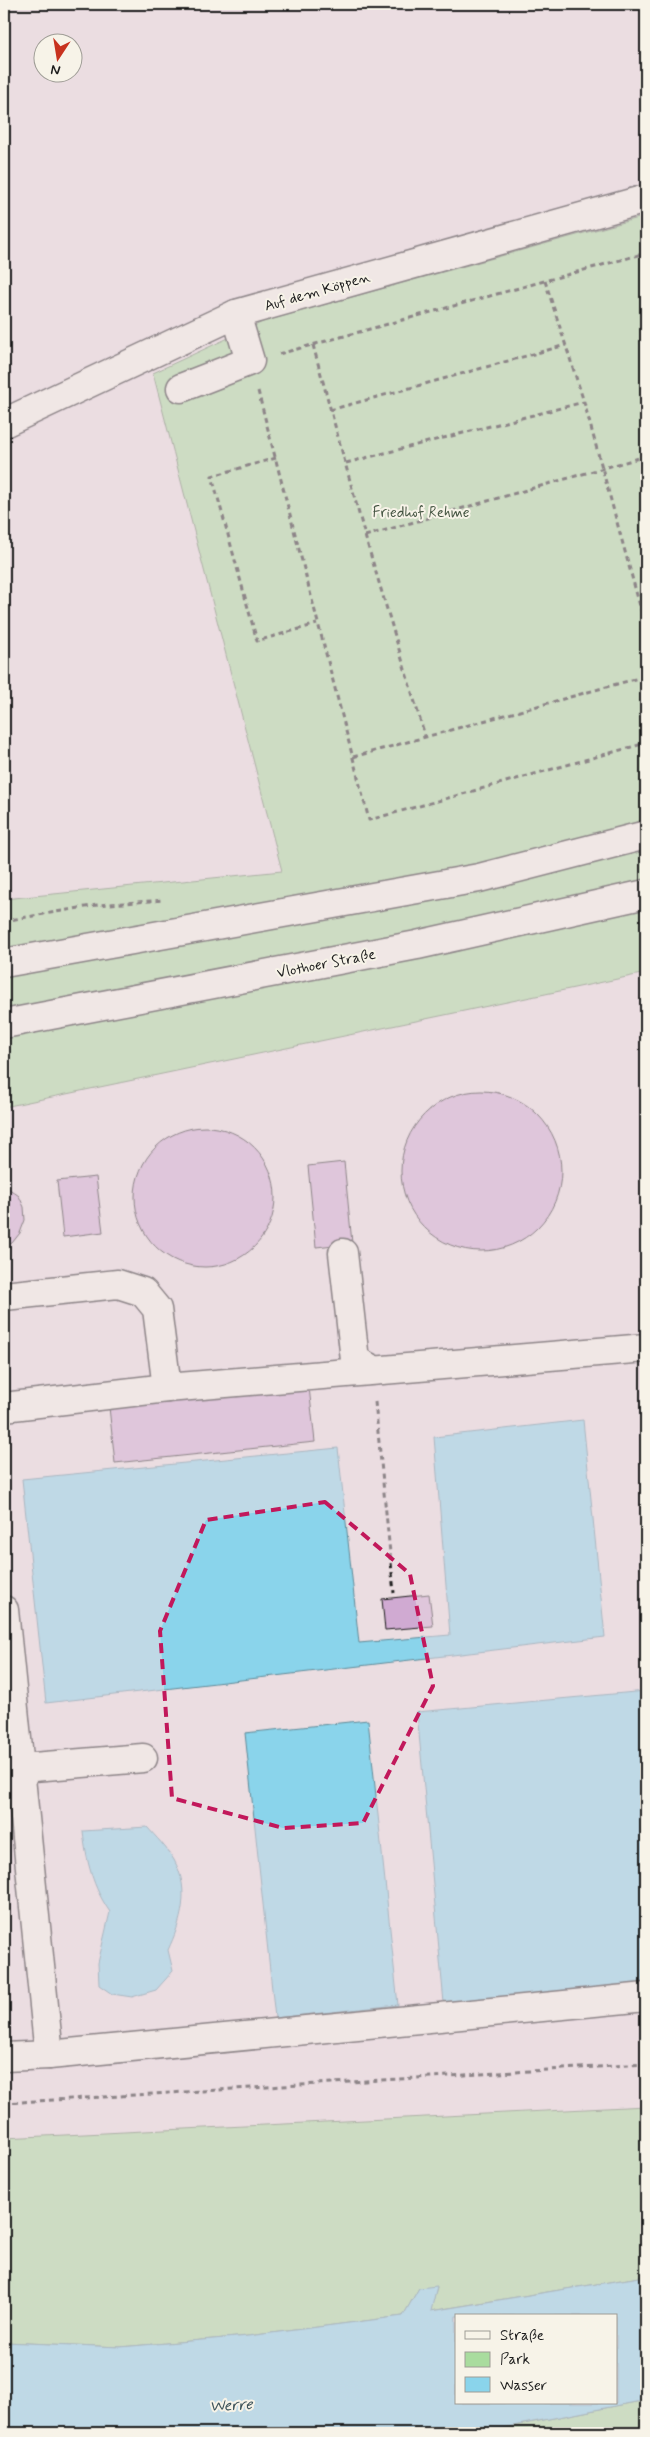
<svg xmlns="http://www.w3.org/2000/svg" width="650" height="2437" font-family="Mynerve,sans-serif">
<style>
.green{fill:#a9dc9e;stroke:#627c5d}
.water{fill:#8ad4eb;stroke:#5e8a98;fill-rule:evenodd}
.building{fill:#d0aad2;stroke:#1c1c1c}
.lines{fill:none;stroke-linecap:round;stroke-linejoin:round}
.minor-casing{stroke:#1c1c1c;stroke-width:31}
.major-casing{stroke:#1c1c1c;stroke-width:31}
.path{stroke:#1c1c1c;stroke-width:3;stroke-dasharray:5 4;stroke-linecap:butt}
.minor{stroke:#f7f3e8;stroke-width:28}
.major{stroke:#f7f3e8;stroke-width:28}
.marked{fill:none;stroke:#c2185b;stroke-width:4;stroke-dasharray:10 6;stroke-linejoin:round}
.labels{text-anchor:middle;stroke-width:4;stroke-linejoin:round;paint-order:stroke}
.street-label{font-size:15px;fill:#1c1c1c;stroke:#f7f3e8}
.park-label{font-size:15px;fill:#465643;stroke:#f7f3e8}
.water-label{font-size:16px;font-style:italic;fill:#3d535a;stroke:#f7f3e8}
</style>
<rect width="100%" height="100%" fill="#ebdde1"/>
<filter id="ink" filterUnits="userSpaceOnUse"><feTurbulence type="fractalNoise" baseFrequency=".02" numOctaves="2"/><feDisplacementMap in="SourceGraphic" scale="10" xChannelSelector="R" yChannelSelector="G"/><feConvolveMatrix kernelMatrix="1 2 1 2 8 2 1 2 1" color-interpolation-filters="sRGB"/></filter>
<g filter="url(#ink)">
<g class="green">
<path d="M646 216V973L4 1107V899L282 871 153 373 265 321Z"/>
<path d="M646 2106V2276L430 2311 437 2287 419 2288 403 2316 248 2336 120 2347 4 2342V2138Z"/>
<path d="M646 2400V2433H477Z"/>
</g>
<g class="water">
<path d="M583 1420 605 1637 46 1703 22 1479 338 1448 359 1643 450 1635 434 1437Z"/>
<path d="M646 1691V1984L444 2003 417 1712Z"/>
<path d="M368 1720 398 2005 275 2018 245 1733Z"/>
<path d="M147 1827C156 1837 167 1848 174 1860 191 1891 181 1922 168 1950L173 1971 156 1990 132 1997 112 1994 99 1985 98 1963 110 1912C93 1888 86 1860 83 1831Z"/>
<path d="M646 2276V2400L477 2433H4V2342L120 2347 248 2336 403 2316 419 2288 437 2286 431 2311ZM456 2316H616V2403H456Z"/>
</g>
<g class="building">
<circle cx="481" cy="1171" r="80"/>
<circle cx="205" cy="1197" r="70"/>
<path d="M344 1162 352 1243 316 1247 308 1166Z"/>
<path d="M96 1177 103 1232 63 1237 57 1181Z"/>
<path d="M4 1185 19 1196 24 1207 25 1220 20 1233 12 1243 4 1247Z"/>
<path d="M309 1387 315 1442 115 1463 109 1407Z"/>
<path d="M429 1594 433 1626 385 1630 382 1599Z"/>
</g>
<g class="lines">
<defs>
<g id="minor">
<path d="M181 388 250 361 236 314"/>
<path d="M4 423 236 314 646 199"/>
<path d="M343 1253 355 1360 372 1369"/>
<path d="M4 1296 118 1284 143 1292 157 1309 167 1388"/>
<path d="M4 1407 167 1388 646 1348"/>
<path d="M4 1610 49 2055 4 2057"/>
<path d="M21 1768 143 1758"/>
<path d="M49 2055 646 1997"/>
</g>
<g id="major">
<path d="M4 963 479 878 646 835"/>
<path d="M4 1024 417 945 646 894"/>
</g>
</defs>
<use href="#minor" class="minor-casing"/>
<use href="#major" class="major-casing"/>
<g class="path">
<path d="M545 281 584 402 646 628"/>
<path d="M313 345 365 536 425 736"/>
<path d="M279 354 646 253"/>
<path d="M258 391 369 820 646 743"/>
<path d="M330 410 566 345"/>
<path d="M276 458 212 476 257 641 317 624"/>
<path d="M346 463 584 402"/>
<path d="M365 536 646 456"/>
<path d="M353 757 646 676"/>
<path d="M4 921 97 905 164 900"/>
<path d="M375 1402 394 1593"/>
<path d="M4 2103 646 2064"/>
</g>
<use href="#minor" class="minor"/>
<use href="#major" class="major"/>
</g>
</g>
<path d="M0 0H650V2437H0ZM325 1502 410 1574 433 1686 363 1823 283 1828 172 1798 160 1631 206 1520Z" fill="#ebdde1" fill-opacity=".55" fill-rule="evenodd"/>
<path class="marked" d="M325 1502 410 1574 433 1686 363 1823 283 1828 172 1798 160 1631 206 1520Z"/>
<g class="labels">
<g class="street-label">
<text transform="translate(317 291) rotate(-16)" y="5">Auf dem Köppen</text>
<text transform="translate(326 963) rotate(-11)" y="5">Vlothoer Straße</text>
</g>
<g class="park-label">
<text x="421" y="517">Friedhof Rehme</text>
</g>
<g class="water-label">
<text transform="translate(231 2404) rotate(-3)" y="6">Werre</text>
</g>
</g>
<rect width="650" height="2437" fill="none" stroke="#f7f3e8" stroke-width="20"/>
<rect x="10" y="10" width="630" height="2417" fill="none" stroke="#1c1c1c" stroke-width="2" filter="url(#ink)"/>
<rect x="455" y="2314" width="162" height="90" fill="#f7f3e8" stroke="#9f9d96"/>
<rect x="465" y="2331" width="25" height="8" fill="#f7f3e8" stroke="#9f9d96"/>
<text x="500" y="2340" font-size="15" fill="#1c1c1c">Straße</text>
<rect x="465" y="2352" width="25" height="15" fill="#a9dc9e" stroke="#9f9d96"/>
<text x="500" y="2364" font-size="15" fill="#1c1c1c">Park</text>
<rect x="465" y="2377" width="25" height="15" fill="#8ad4eb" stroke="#9f9d96"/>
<text x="500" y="2390" font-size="15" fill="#1c1c1c">Wasser</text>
<g transform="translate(58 58) rotate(192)"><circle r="24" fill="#f7f3e8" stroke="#9f9d96"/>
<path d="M0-4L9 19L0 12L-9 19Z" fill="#c8321e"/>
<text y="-8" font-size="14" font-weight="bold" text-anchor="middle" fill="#1c1c1c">N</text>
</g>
</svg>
